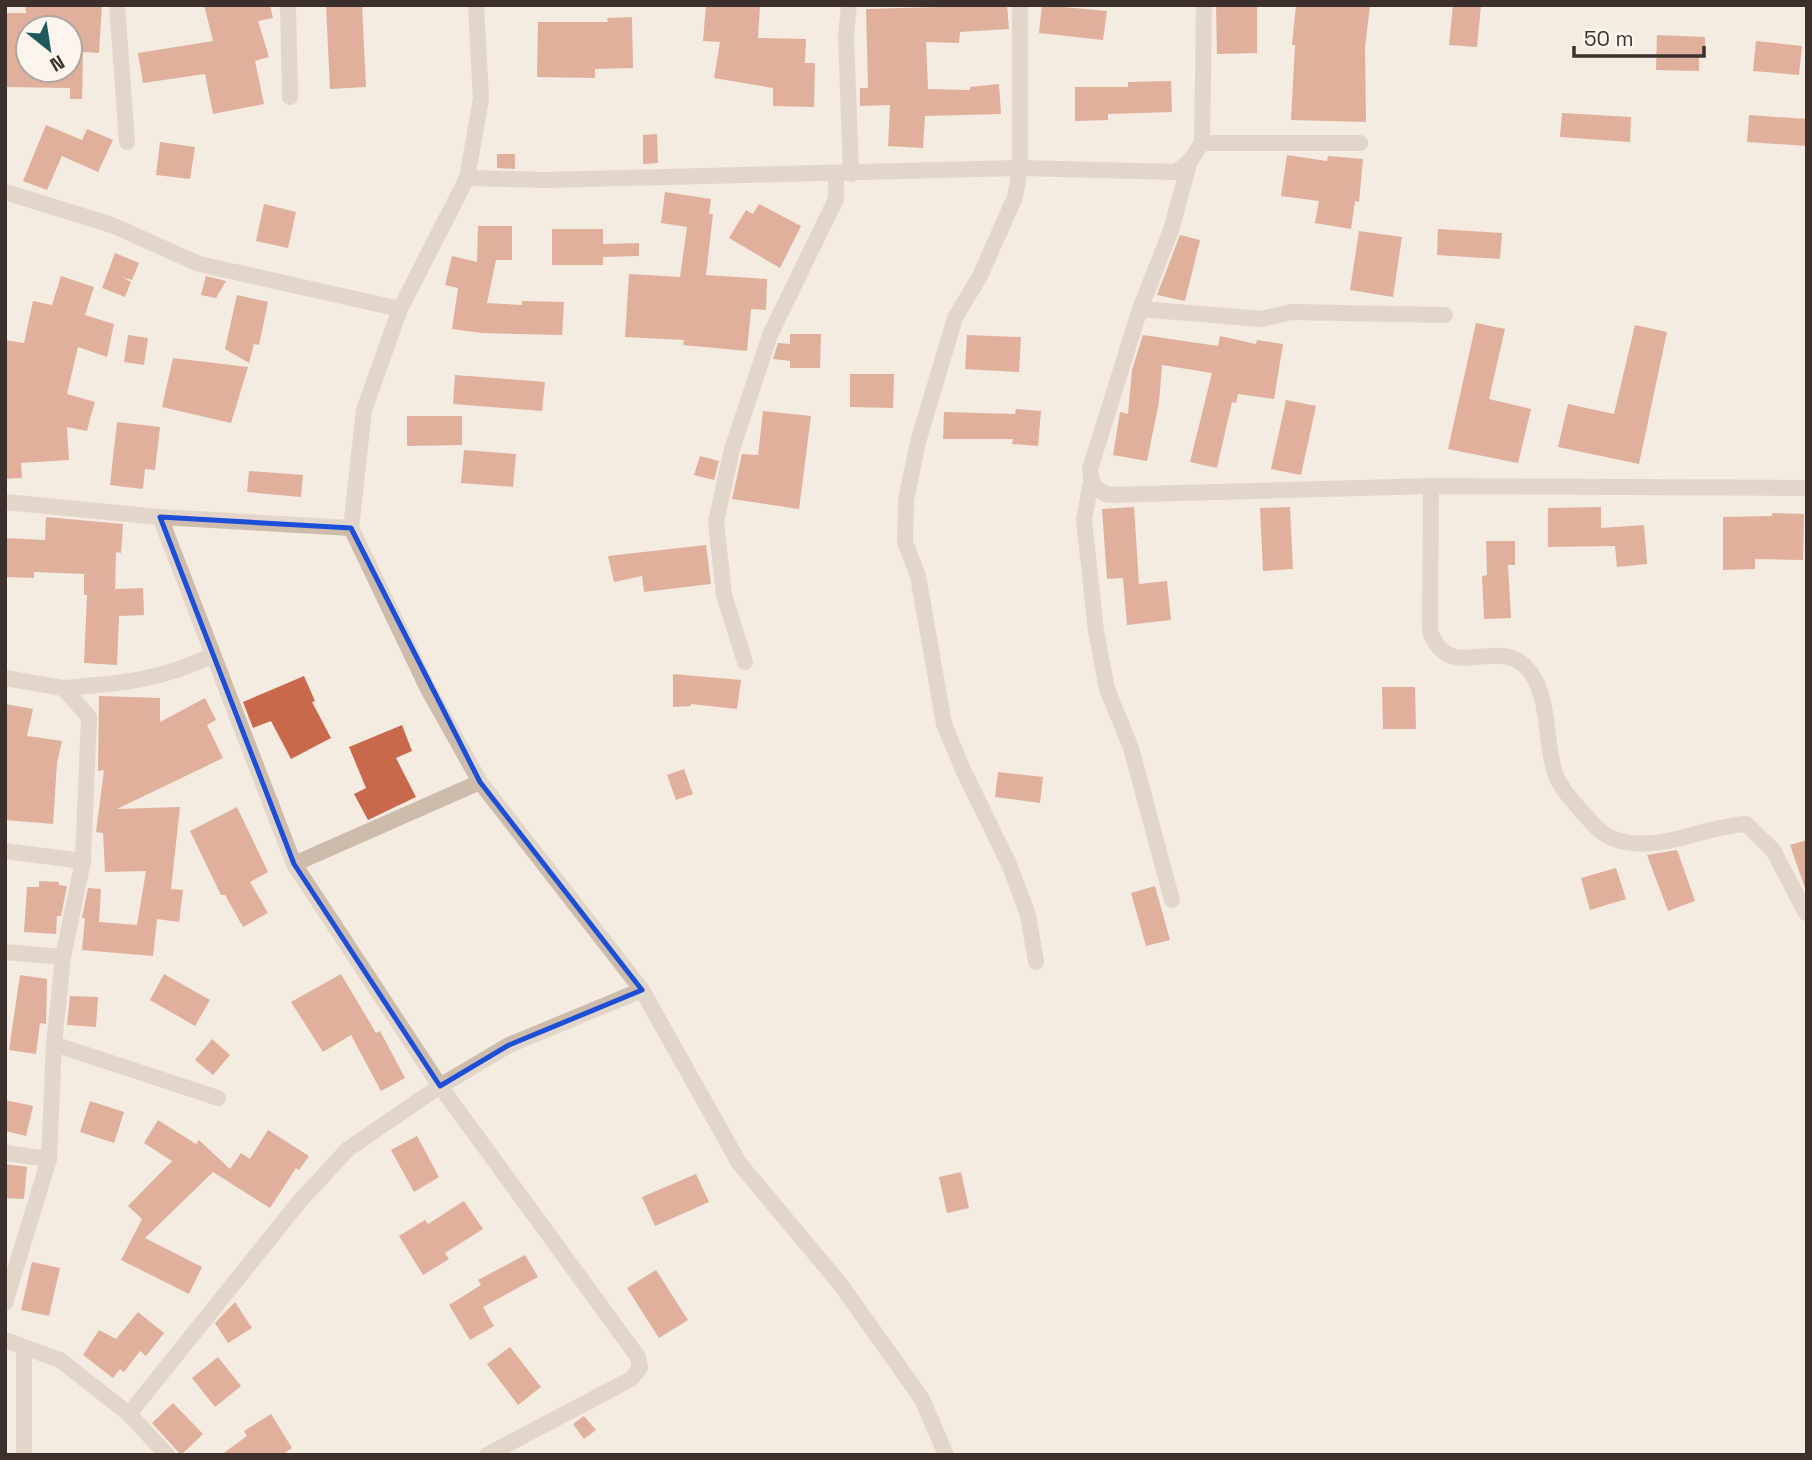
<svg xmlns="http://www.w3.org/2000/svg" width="1812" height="1460" font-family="'Space Grotesk',sans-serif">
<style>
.building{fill:#c8694b;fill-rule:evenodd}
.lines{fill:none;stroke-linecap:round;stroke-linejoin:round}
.street{stroke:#cdbbac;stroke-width:16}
.marked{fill:none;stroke:#1d4ed8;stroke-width:5;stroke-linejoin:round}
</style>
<rect width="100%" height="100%" fill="#f4ebe1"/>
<g class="building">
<path d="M25 5H102L99 53 83 52 82 99H70V88L5 87V13H26ZM28 28H70V70H28Z"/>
<path d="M204 5H270L273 18 258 21 269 57 255 61 264 104 213 114 205 74 143 83 138 53 213 41Z"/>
<path d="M326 5H362L366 87 330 89Z"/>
<path d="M706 5H760L758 38 806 39 805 63H815L814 107 773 106V88L714 78 720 42 703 41Z"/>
<path d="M1007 5 1009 29 960 32 959 43 926 42 928 89 970 90V87L999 84 1001 114 925 116 923 148 888 146 890 105 860 106V88H868L866 9Z"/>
<path d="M1042 5 1107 11 1103 40 1039 33Z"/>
<path d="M1216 5H1257V53L1217 54Z"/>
<path d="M1296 5H1370L1365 48 1366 122 1291 120 1295 45H1292Z"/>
<path d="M1453 5H1481L1477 47 1449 45Z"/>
<path d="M632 17 633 68 595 69V78L537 77 538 22H608L607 18Z"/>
<path d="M1657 35 1705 37V55H1699V71L1656 70Z"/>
<path d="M1756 41 1802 46 1799 75 1753 71Z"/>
<path d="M1171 81 1172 112 1108 114V120L1075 121V87H1128V82Z"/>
<path d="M1562 113 1631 117 1630 142 1560 137Z"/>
<path d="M1749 115 1807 119V146L1747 142Z"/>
<path d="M46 125 82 140 87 129 113 140 98 172 62 156 47 190 23 181Z"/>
<path d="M657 134 658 163 643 164V135Z"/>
<path d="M160 142 195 147 190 179 156 175Z"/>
<path d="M497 154H515V169L497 168Z"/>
<path d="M1287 155 1327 161 1328 156 1363 159 1359 202 1355 201 1351 229 1315 223 1319 201 1281 196Z"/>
<path d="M665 192 711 199 709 214H713L706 275 767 279 766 310 751 309 747 351 683 345 684 340 625 337 629 274 680 277 687 227 661 223Z"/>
<path d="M264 204 296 212 288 248 256 241Z"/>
<path d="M759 204 801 226 780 268 729 238 746 210 753 214Z"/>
<path d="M478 226H512V260H496L487 303 522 305V301L564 302 562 335 482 333 452 329 458 288 445 285 452 256 477 262Z"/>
<path d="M552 229H603V244L639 243V256L603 257V265H552Z"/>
<path d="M1438 229 1502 233 1500 259 1437 255Z"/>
<path d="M1359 231 1402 237 1393 297 1350 290Z"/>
<path d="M1180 235 1200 240 1185 301 1157 295Z"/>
<path d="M115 253 139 263 132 280 122 277 131 282 125 297 102 288Z"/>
<path d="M61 276 94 287 85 315 114 324 107 357 78 347 67 394 95 402 90 419 87 431 67 427 69 460 21 463 22 478 5 479V340L24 343 33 301 52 305Z"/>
<path d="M206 276 226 281 216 298 201 295Z"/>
<path d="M237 295 268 302 259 345 254 344 249 363 225 349Z"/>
<path d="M1476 323 1505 329 1489 399 1531 409 1518 463 1448 449Z"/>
<path d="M1635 325 1667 332 1639 464 1558 447 1568 404 1614 414Z"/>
<path d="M790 334H821L820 368H790V361L773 359 778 343 790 344Z"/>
<path d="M128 335 148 338 144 365 124 362Z"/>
<path d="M967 335 1021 337 1019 372 965 369Z"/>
<path d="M1143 335 1218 346 1220 336 1256 344 1257 340 1283 344 1274 399 1238 394 1236 403 1232 402 1217 468 1190 462 1212 373 1162 365 1159 402 1147 461 1113 455 1120 412 1128 414 1132 370Z"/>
<path d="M173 358 248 367 231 423 162 407Z"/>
<path d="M850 374H894L893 408 850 407Z"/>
<path d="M455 375 545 382 542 411 453 404Z"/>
<path d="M1286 400 1316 406 1301 475 1271 469Z"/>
<path d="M1016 409 1041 411 1038 446 1012 444 1013 439H943L944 412 1015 414Z"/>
<path d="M763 411 811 416 799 509 732 499 742 454 758 455Z"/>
<path d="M407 416H462V445L407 446Z"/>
<path d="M117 422 160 427 155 470 145 469 143 489 110 485Z"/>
<path d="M464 450 516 454 513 487 461 483Z"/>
<path d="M700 456 719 461 714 480 694 475Z"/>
<path d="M249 471 303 475 301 497 247 492Z"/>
<path d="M1134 507 1139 584 1167 581 1171 620 1127 625 1123 578 1107 579 1102 509Z"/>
<path d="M1290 507 1293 569 1263 571 1260 508Z"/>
<path d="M1601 507V528L1644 525 1647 564 1617 567 1615 546 1548 547V508Z"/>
<path d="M1772 513 1804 514 1803 560 1755 559V569L1723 570V517L1772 516Z"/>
<path d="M46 517 123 524 121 553 116 552 115 589 143 588 144 615 119 616 117 665 84 663 87 595H84V574L34 572V578L5 577 6 538 45 540Z"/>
<path d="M1486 541H1515V565H1508L1511 618 1484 619 1482 576 1487 575Z"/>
<path d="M706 545 711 584 644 592 642 576 614 582 608 556Z"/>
<path d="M673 674 741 680 737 709 691 704V706L673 707Z"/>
<path d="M304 676 315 701 312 702 331 738 291 759 271 721 253 728 243 702Z"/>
<path d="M1382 687H1415L1416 729H1383Z"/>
<path d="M99 696 160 698V722L205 698 216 720 207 725 223 758 117 809 180 807 171 889 183 890 179 922 157 919 153 956 82 950 85 918H82L88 888 101 889 99 922 137 925 146 871 105 872 103 833 96 832 104 770 98 771Z"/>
<path d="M5 704 33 709 27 736 62 741 57 763 53 824 5 820Z"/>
<path d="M402 725 412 751 396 758 416 797 368 820 354 794 366 788 349 747Z"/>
<path d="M684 769 693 794 676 800 667 775Z"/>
<path d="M998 772 1043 777 1040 803 995 797Z"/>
<path d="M237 807 268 872 250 882 268 913 243 927 225 895H221L190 831Z"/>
<path d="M1807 840V888H1805L1790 845Z"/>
<path d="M1677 850 1695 901 1668 911 1647 855Z"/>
<path d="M1616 868 1626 899 1590 910 1581 878Z"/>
<path d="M39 881 59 882V885L67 886 61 916H57L56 934 24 932 27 887H39Z"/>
<path d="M1155 886 1170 940 1146 946 1131 893Z"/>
<path d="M164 974 210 1000 195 1026 150 1000Z"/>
<path d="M341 974 376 1033 380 1031 405 1078 381 1091 351 1035 323 1052 291 1002Z"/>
<path d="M20 975 47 979 46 1024 40 1023 36 1054 9 1050Z"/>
<path d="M70 996 98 997 96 1027 67 1025Z"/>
<path d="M212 1039 230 1055 213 1075 195 1060Z"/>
<path d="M5 1100 33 1106 26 1136 5 1131Z"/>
<path d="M90 1101 124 1112 114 1143 80 1132Z"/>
<path d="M158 1120 196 1144 199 1140 230 1169 241 1153 250 1159 268 1130 309 1156 299 1170 296 1168 270 1208 213 1172 145 1238 202 1267 189 1294 121 1260 142 1219 128 1206 172 1161 144 1143Z"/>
<path d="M417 1136 439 1177 414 1192 391 1150Z"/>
<path d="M5 1164 27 1167 24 1199 5 1198Z"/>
<path d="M961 1172 969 1208 947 1213 939 1177Z"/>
<path d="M696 1174 709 1202 655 1226 642 1197Z"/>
<path d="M464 1201 483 1229 445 1253 449 1259 423 1275 399 1236 425 1220 428 1224Z"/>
<path d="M525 1255 538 1277 483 1307 494 1326 470 1340 449 1305 481 1285 478 1280Z"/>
<path d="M32 1262 60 1268 49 1316 21 1310Z"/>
<path d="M656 1270 688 1320 659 1338 627 1288Z"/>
<path d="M235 1302 252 1328 228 1343 215 1323Z"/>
<path d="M138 1312 164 1333 146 1356 140 1351 124 1372 120 1369 113 1378 83 1355 99 1330 116 1339Z"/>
<path d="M510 1347 541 1387 518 1405 487 1364Z"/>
<path d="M218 1357 241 1386 215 1407 192 1378Z"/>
<path d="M173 1403 203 1434 181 1455 152 1423Z"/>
<path d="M271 1414 292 1448 282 1455H221L247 1436 244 1431Z"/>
<path d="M584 1416 596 1430 584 1439 573 1424Z"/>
</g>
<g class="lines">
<g class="street">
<path d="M117 5 127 142"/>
<path d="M288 5 290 97"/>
<path d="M476 5 481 99 467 178 400 309 364 410 351 528 428 689 480 782 642 990 739 1163 841 1285 922 1399 946 1455"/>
<path d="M849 5 846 35 851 174"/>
<path d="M1020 5V168L1015 197 980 276 955 318 918 442 906 500 905 542 918 576 944 724 964 772 1009 864 1028 915 1036 962"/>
<path d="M1202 143H1360"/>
<path d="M1190 161 1171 230 1140 309 1090 469C1091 483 1094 489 1108 495L1431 486 1807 488"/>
<path d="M467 178 545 180 1020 168 1176 172 1190 161 1202 143 1204 5"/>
<path d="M5 192 112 225 199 264 400 309"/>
<path d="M1140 309 1261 319 1292 312 1445 315"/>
<path d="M1091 482 1084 520 1096 631 1107 689 1131 748 1172 900"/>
<path d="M1431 486 1430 631C1449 684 1494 637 1525 666 1551 691 1544 740 1555 773 1560 788 1575 804 1586 816 1597 829 1607 839 1625 842 1665 850 1706 826 1746 824L1773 850 1806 913"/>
<path d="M5 502 160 517 351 528"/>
<path d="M160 517 294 864 440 1086 638 1357 640 1368 631 1379 487 1455"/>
<path d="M745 662 724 595 716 522 732 449 770 335 836 199V175"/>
<path d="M5 678 63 688 89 717 83 861 63 957 54 1044 49 1159 5 1303"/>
<path d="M63 688C119 684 163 680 213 655"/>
<path d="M5 851 83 861"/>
<path d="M294 864 480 782"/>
<path d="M5 952 63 957"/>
<path d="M54 1044 218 1098"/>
<path d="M5 1153 49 1159"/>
<path d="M5 1340 60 1360 129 1414 167 1455"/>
<path d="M24 1347V1455"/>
<path d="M129 1414 299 1202 348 1149 440 1086 509 1045 642 990"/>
</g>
</g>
<path d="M0 0H1812V1460H0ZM160 517 351 528 480 782 642 990 509 1045 440 1086 294 864Z" fill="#f4ebe1" fill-opacity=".55" fill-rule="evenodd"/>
<path class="marked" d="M160 517 351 528 480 782 642 990 509 1045 440 1086 294 864Z"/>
<rect width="1812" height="1460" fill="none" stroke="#3b302b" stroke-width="14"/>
<g transform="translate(49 49) rotate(150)"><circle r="33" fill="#fbf5ee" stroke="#aea6a0" stroke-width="2"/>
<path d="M0-5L12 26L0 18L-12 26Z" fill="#1f5a5e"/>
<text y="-10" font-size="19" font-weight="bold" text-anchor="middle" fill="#3b302b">N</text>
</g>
<path d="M1574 46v10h130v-10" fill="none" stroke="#3b302b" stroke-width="3.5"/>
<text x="1584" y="46" font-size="21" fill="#3b302b" stroke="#fbf5ee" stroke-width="5" paint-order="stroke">50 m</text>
</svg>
